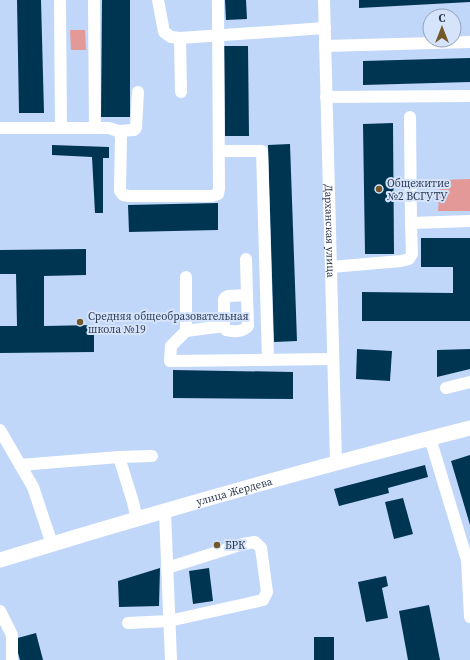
<svg xmlns="http://www.w3.org/2000/svg" width="470" height="660" font-family="'Source Serif 4',serif">
<style>
.green{fill:#e39998}
.building{fill:#003552}
.lines{fill:none;stroke-linecap:round;stroke-linejoin:round}
.minor{stroke:#fff;stroke-width:12}
.major{stroke:#fff;stroke-width:15}
.poi-dot{fill:#73592a;stroke:#d5e4fb;stroke-width:1.5}
.labels{text-anchor:middle;stroke-width:4;stroke-linejoin:round;paint-order:stroke}
.poi-label{font-size:11px;fill:#2c3a51;stroke:#d5e4fb;text-anchor:start}
.street-label{font-size:11px;fill:#2c3a51;stroke:#d5e4fb}
</style>
<rect width="100%" height="100%" fill="#c1d7fa"/>
<g class="green">
<path d="M70 30H85L86 50H71Z"/>
<path d="M470 179V211H438L440 180Z"/>
</g>
<g class="building">
<path d="M17 0H41L44 113H19Z"/>
<path d="M102 0H130V117H101Z"/>
<path d="M225 0H246L247 19 226 20Z"/>
<path d="M359 0H470V2L359 8Z"/>
<path d="M224 46H248L249 136H225Z"/>
<path d="M470 58V82L363 85V61Z"/>
<path d="M393 123 394 254H365L363 124Z"/>
<path d="M290 144 297 341 274 342 268 145Z"/>
<path d="M52 145 109 147V158H103V213H95L92 157 52 155Z"/>
<path d="M218 203V230L129 232 128 205Z"/>
<path d="M421 238H470V321H362V292L453 293V267H421Z"/>
<path d="M86 249V275L44 276V326L94 325V352L0 353V326H17L16 274H0V250Z"/>
<path d="M357 349 392 351 390 381 356 379Z"/>
<path d="M470 349V369L437 377V350Z"/>
<path d="M173 370 293 372V399L173 398Z"/>
<path d="M470 455V525L451 461Z"/>
<path d="M425 465 428 477 388 488 389 493 339 506 334 489Z"/>
<path d="M403 498 413 534 394 539 385 502Z"/>
<path d="M160 568 159 606 119 607 118 581Z"/>
<path d="M209 568 213 601 193 604 189 571Z"/>
<path d="M386 576 388 586 382 588 388 618 366 622 358 582Z"/>
<path d="M429 605 440 660H408L399 611Z"/>
<path d="M36 633 43 660H20L14 639Z"/>
<rect x="314" y="637" width="20" height="23"/>
</g>
<g class="lines">
<g class="minor">
<path d="M60 0 61 128"/>
<path d="M94 0 95 128"/>
<path d="M158 0 164 32 171 37 180 38 325 28"/>
<path id="s1" d="M324 0 336 463"/>
<path d="M180 38 181 92"/>
<path d="M325 46 470 42"/>
<path d="M326 97 470 96"/>
<path d="M0 128H109L118 131 121 136 120 191 123 195 129 196H212L218 194 219 189 218 0"/>
<path d="M118 131 134 130 136 128 138 92"/>
<path d="M219 151H262L268 360"/>
<path d="M411 223 470 221"/>
<path d="M246 259 247 295"/>
<path d="M331 267 401 261 409 259 412 254 411 223 410 117"/>
<path d="M186 277V331L171 346 170 361 333 359"/>
<path d="M186 331 224 326V299L226 297 228 296 247 295 248 326C244 332 233 332 226 330L224 326"/>
<path d="M446 388 470 382"/>
<path d="M0 430 33 487 52 544"/>
<path d="M430 438 467 560 470 617"/>
<path d="M119 457 152 456"/>
<path d="M20 465 119 457 133 502 137 520"/>
<path d="M165 512 171 660"/>
<path d="M0 611 12 635V660"/>
<path d="M128 623 169 621 263 600 267 592 261 548 255 542 243 544 167 568"/>
</g>
<path class="major" id="s2" d="M0 560C156 512 312 468 470 428"/>
</g>
<g class="poi-dot">
<circle cx="379" cy="189" r="4"/>
<circle cx="80" cy="322" r="4"/>
<circle cx="217" cy="545" r="4"/>
</g>
<g class="labels">
<g class="poi-label">
<text x="387" y="187">Общежитие<tspan x="387" dy="13">№2 ВСГУТУ</tspan></text>
<text x="88" y="320">Средняя общеобразовательная<tspan x="88" dy="13">школа №19</tspan></text>
<text x="225" y="549">БРК</text>
</g>
<g class="street-label">
<text dy="4" stroke="none"><textPath href="#s1" startOffset="231">Дарханская улица</textPath></text>
<text dy="4" stroke="none"><textPath href="#s2" startOffset="244">улица Жердева</textPath></text>
</g>
</g>
<g transform="translate(442 28)"><circle r="19" fill="#d5e4fb" stroke="#91a0b7"/>
<path d="M0-3L7 15L0 10L-7 15Z" fill="#73592a"/>
<text y="-6" font-size="11" font-weight="bold" text-anchor="middle" fill="#2c3a51">С</text>
</g>
</svg>
